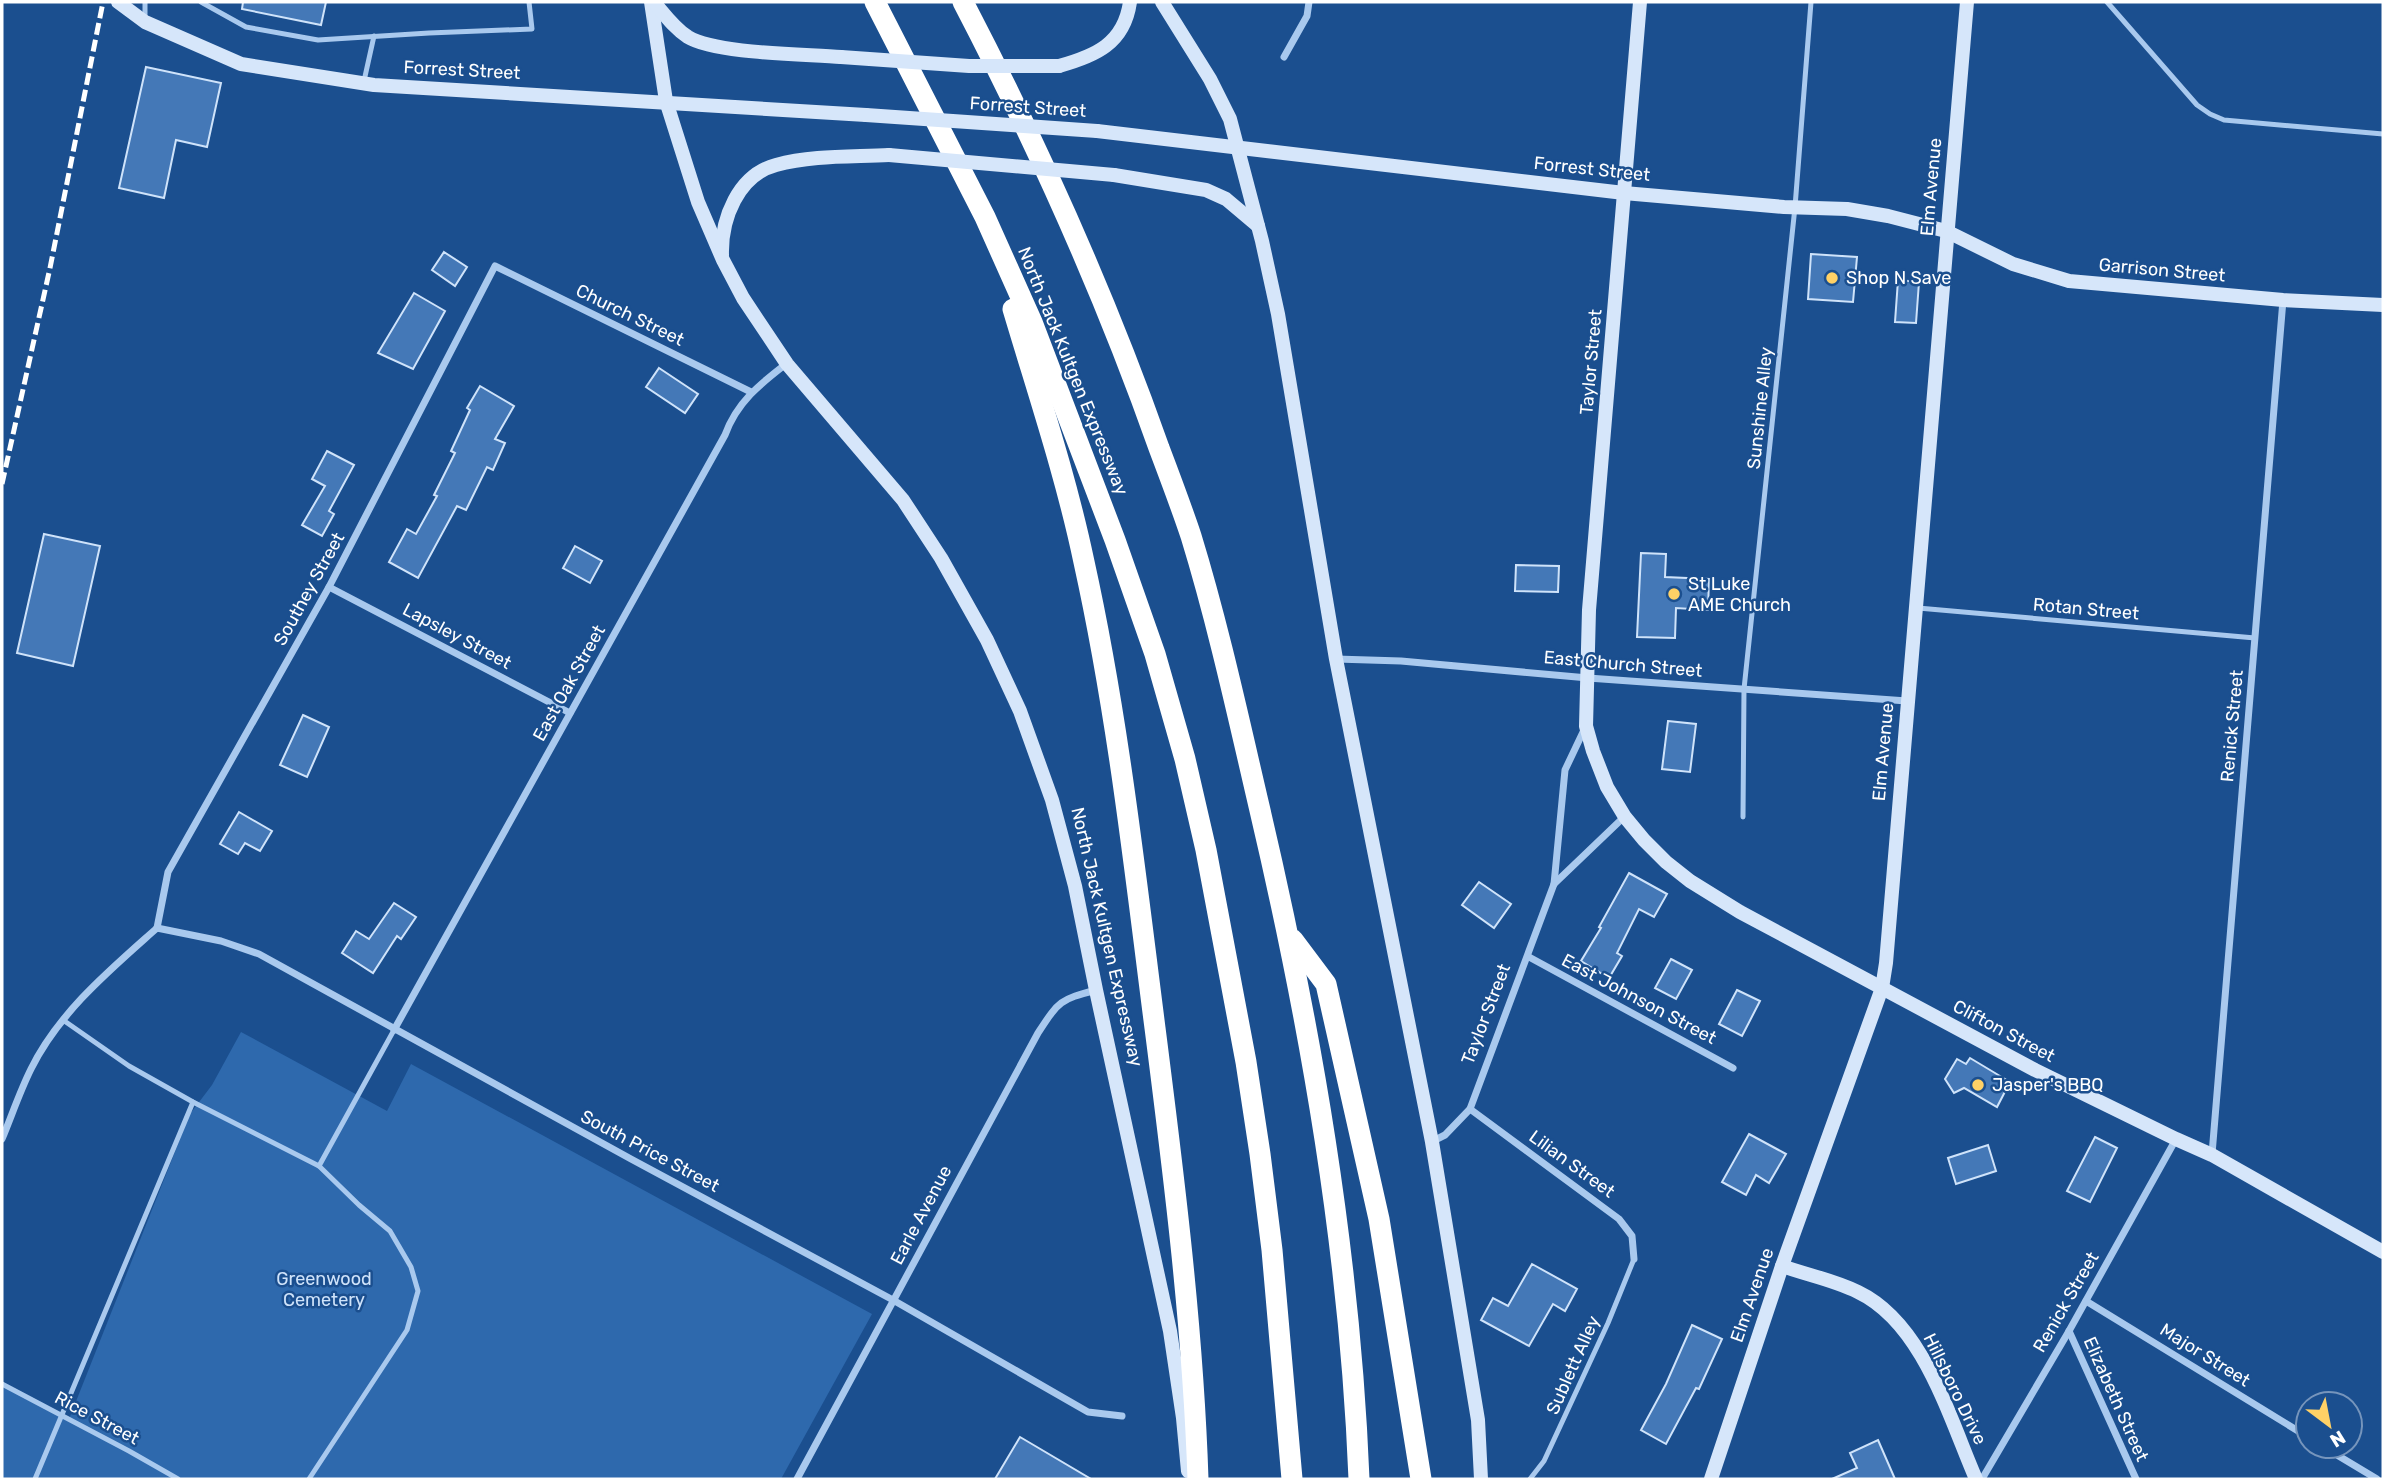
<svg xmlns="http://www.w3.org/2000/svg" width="2385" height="1481" font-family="Rubik,sans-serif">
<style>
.green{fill:#2e69ad}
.building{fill:#4478b7;stroke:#cfe3fa;stroke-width:2}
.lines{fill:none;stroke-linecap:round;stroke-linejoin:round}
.lane{stroke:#a9c9ee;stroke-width:5}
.street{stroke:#a9c9ee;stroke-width:7}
.secondary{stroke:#d6e6fa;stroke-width:14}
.highway{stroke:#fff;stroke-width:21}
.rail{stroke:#fff;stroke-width:5;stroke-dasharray:12 5;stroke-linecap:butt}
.secondary-bridge{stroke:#d6e6fa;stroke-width:14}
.poi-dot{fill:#ffd166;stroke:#1b4f8f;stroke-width:2.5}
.labels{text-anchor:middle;stroke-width:5;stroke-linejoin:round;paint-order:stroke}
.street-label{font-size:18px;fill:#fff;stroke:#1b4f8f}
.poi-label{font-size:18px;fill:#fff;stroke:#1b4f8f;text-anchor:start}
.park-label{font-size:18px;fill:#cfe3fa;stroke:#1b4f8f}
</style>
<rect width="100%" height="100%" fill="#1b4f8f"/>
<path class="green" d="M241 1032 387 1111 411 1064 872 1314 781 1479H2V1384L69 1419 190 1114 212 1085Z"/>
<g class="building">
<path d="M243 2H326L321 25 242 9Z"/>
<path d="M146 67 221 83 207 147 176 140 164 198 119 188Z"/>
<path d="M444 252 467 267 455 286 432 270Z"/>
<path d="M1811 254 1857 257 1853 302 1808 299Z"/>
<path d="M1898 280 1919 282 1916 323 1895 322Z"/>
<path d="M414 293 445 311 413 369 378 353Z"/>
<path d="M659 368 698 394 685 413 646 387Z"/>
<path d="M480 386 514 406 495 439 505 443 493 470 487 467 466 510 457 506 418 578 389 562 407 529 416 534 437 496 434 495 455 453 451 451 470 410 467 408Z"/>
<path d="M327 451 354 465 329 511 334 514 322 536 302 525 325 486 312 479Z"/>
<path d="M44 534 100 546 73 666 17 653Z"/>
<path d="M575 546 602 561 590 583 563 568Z"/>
<path d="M1641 553 1666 554 1665 577 1709 579 1708 610 1676 608 1675 638 1637 637Z"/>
<path d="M1516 565 1559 566 1558 592 1515 591Z"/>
<path d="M303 715 329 727 307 777 280 765Z"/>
<path d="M1668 721 1696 724 1690 772 1662 769Z"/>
<path d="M239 812 272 831 260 851 245 843 238 854 220 844Z"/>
<path d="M1629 873 1667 894 1654 917 1639 909 1617 953 1622 956 1609 978 1581 961 1601 928 1599 927Z"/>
<path d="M1479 882 1511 904 1494 928 1462 905Z"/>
<path d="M394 903 416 917 401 939 397 936 373 973 342 953 356 931 369 939Z"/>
<path d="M1671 959 1692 970 1676 999 1655 988Z"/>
<path d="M1737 990 1760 1001 1742 1036 1719 1024Z"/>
<path d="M1970 1058 2010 1082 1997 1107 1964 1088 1954 1093 1945 1079 1957 1059 1966 1064Z"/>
<path d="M1749 1134 1786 1154 1769 1183 1756 1175 1746 1195 1722 1182Z"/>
<path d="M2095 1137 2117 1148 2090 1202 2067 1191Z"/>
<path d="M1988 1145 1996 1171 1956 1184 1948 1158Z"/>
<path d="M1532 1264 1577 1289 1565 1311 1553 1304 1529 1346 1481 1320 1493 1298 1508 1306Z"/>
<path d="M1692 1325 1722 1339 1699 1389 1696 1388 1666 1444 1641 1430 1666 1384Z"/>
<path d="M1020 1437 1091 1479H995Z"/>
<path d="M1878 1440 1895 1479H1832L1857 1468 1850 1453Z"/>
</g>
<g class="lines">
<g class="lane">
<path d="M145 2V19"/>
<path d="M201 2 246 27 318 40 429 33 532 29 529 2"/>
<path d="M2107 2 2197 105 2210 114 2224 120 2383 134"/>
<path d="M364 81 374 36"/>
<path d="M1918 608 2255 638"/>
<path d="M1743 817 1744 689 1795 207 1811 2"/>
<path d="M63 1020 129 1066 193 1102 319 1166 359 1205 390 1231 411 1267 418 1291 407 1330 309 1479"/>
<path d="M319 1166 394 1030"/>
<path d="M2 1384 129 1451 178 1479"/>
<path d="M35 1479 193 1102"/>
<path d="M1530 1479 1544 1461 1608 1323 1634 1259"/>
</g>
<g class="street">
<path d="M1284 57 1307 16 1309 2"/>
<path d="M329 587 570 713"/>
<path d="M1336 659 1401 661 1588 678 1907 701"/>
<path d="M1554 884 1565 770 1584 730"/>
<path d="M157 928 221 941 259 954 631 1159 893 1300 1088 1412 1122 1416"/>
<path d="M157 928 168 872 329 587 495 266 751 392"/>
<path d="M1529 957 1733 1068"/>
<path d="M394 1030 725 435C737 402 760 384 786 364"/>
<path d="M1470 1109 1619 1219 1632 1236 1634 1259"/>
<path d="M2 1139C12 1115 20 1091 31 1069 59 1012 111 969 157 928"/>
<path d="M1433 1141 1445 1135 1470 1109 1554 884 1624 817"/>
<path d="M2212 1154 2283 300"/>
<path d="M2086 1301 2308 1437"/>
<path d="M2069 1331 2136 1479"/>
<path d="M2322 1446 2377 1479"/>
<path d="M797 1479 1038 1033C1059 1001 1059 1000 1096 990"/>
<path d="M1982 1479 2069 1331 2176 1139"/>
</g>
<g class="secondary">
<path d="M118 2 145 22 241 64 374 85 866 115"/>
<path d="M651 2 666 101 698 202 723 260 743 298 787 364 903 500 941 558 987 640 1020 711 1052 800 1075 886 1096 990 1170 1331 1183 1418 1188 1471"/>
<path d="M654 2C665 15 674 28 688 37 716 54 805 54 841 57"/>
<path d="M1162 2 1210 79 1230 119 1262 241 1278 314 1336 659 1432 1142 1478 1420 1481 1479"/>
<path d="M1640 2 1589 610 1586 726 1593 751 1607 787 1625 817 1644 840 1666 862 1690 881 1740 912 2035 1070 2176 1139 2212 1155 2383 1252"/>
<path d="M1059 66C1095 56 1124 44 1130 2"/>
<path d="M1097 131 1624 193 1784 207 1847 209 1888 216 1946 231 2013 264 2069 281 2283 300 2383 305"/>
<path d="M1114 175 1206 190 1226 199 1258 226"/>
<path d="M722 255C721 219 738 175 776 165 812 155 852 157 889 155"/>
<path d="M1782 1266C1807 1275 1834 1280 1858 1292 1923 1323 1949 1417 1976 1479"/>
<path d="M1711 1479 1782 1266 1882 988 1886 963 1967 2"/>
</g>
<g class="highway">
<path d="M875 2 985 217 1032 322 1115 540 1155 654 1185 759 1206 850 1246 1062 1260 1154 1272 1250 1292 1479"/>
<path d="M963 2C1038 146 1105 295 1159 448 1170 477 1181 506 1191 536 1218 624 1238 716 1259 806 1311 1027 1350 1252 1359 1479"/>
<path d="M1013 309C1038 393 1066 476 1084 562 1118 716 1135 872 1155 1028 1174 1177 1193 1328 1198 1479"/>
<path d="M1293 940 1326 984 1379 1219 1421 1479"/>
</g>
<path class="rail" d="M2 484 50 268 103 2"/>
<g class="secondary-bridge">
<path d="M841 57 969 66H1059"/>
<path d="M866 115 1097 131"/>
<path d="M889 155 1114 175"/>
</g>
</g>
<g class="poi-dot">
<circle cx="1832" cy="278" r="7"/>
<circle cx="1674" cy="594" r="7"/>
<circle cx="1978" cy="1085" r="7"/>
</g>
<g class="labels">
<g class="street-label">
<text transform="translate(462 70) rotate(3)" y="6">Forrest Street</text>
<text transform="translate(1028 107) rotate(4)" y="6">Forrest Street</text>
<text transform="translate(1592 169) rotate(6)" y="6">Forrest Street</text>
<text transform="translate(1931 187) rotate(-85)" y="6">Elm Avenue</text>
<text transform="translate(2162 270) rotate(5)" y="6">Garrison Street</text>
<text transform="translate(630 315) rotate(26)" y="6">Church Street</text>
<text transform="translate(1591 362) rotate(-85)" y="6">Taylor Street</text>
<text transform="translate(1073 371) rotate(68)" y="6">North Jack Kultgen Expressway</text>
<text transform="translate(1760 408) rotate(-84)" y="6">Sunshine Alley</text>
<text transform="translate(309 589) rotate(-61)" y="6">Southey Street</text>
<text transform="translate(2086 609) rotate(5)" y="6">Rotan Street</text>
<text transform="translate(457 636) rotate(28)" y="6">Lapsley Street</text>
<text transform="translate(1623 664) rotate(5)" y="6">East Church Street</text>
<text transform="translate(569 683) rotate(-61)" y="6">East Oak Street</text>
<text transform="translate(2232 726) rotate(-85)" y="6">Renick Street</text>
<text transform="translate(1883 752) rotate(-85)" y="6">Elm Avenue</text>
<text transform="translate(1107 937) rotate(77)" y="6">North Jack Kultgen Expressway</text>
<text transform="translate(1639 999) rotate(28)" y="6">East Johnson Street</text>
<text transform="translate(1486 1014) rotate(-69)" y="6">Taylor Street</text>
<text transform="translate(2004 1031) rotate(28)" y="6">Clifton Street</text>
<text transform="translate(650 1151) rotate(28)" y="6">South Price Street</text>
<text transform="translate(1572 1164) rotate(36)" y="6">Lilian Street</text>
<text transform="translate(921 1215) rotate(-62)" y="6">Earle Avenue</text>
<text transform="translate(1752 1295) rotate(-71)" y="6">Elm Avenue</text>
<text transform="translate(2066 1302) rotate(-60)" y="6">Renick Street</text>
<text transform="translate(2205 1355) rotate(32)" y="6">Major Street</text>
<text transform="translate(1573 1365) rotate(-66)" y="6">Sublett Alley</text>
<text transform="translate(1955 1389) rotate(64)" y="6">Hillsboro Drive</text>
<text transform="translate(2116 1399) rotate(66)" y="6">Elizabeth Street</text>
<text transform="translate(97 1418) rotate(28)" y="6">Rice Street</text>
</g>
<g class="poi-label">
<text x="1846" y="284">Shop N Save</text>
<text x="1688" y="590">St Luke<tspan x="1688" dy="21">AME Church</tspan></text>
<text x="1992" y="1091">Jasper's BBQ</text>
</g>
<g class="park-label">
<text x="324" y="1285">Greenwood<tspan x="324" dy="21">Cemetery</tspan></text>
</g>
</g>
<rect width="2385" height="1481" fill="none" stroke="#ffffff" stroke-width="7"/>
<g transform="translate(2329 1425) rotate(148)"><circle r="33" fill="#1b4f8f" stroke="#7695bc" stroke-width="2"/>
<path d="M0-5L12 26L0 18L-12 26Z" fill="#ffd166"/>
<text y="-10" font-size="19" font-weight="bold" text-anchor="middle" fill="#ffffff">N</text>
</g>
</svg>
